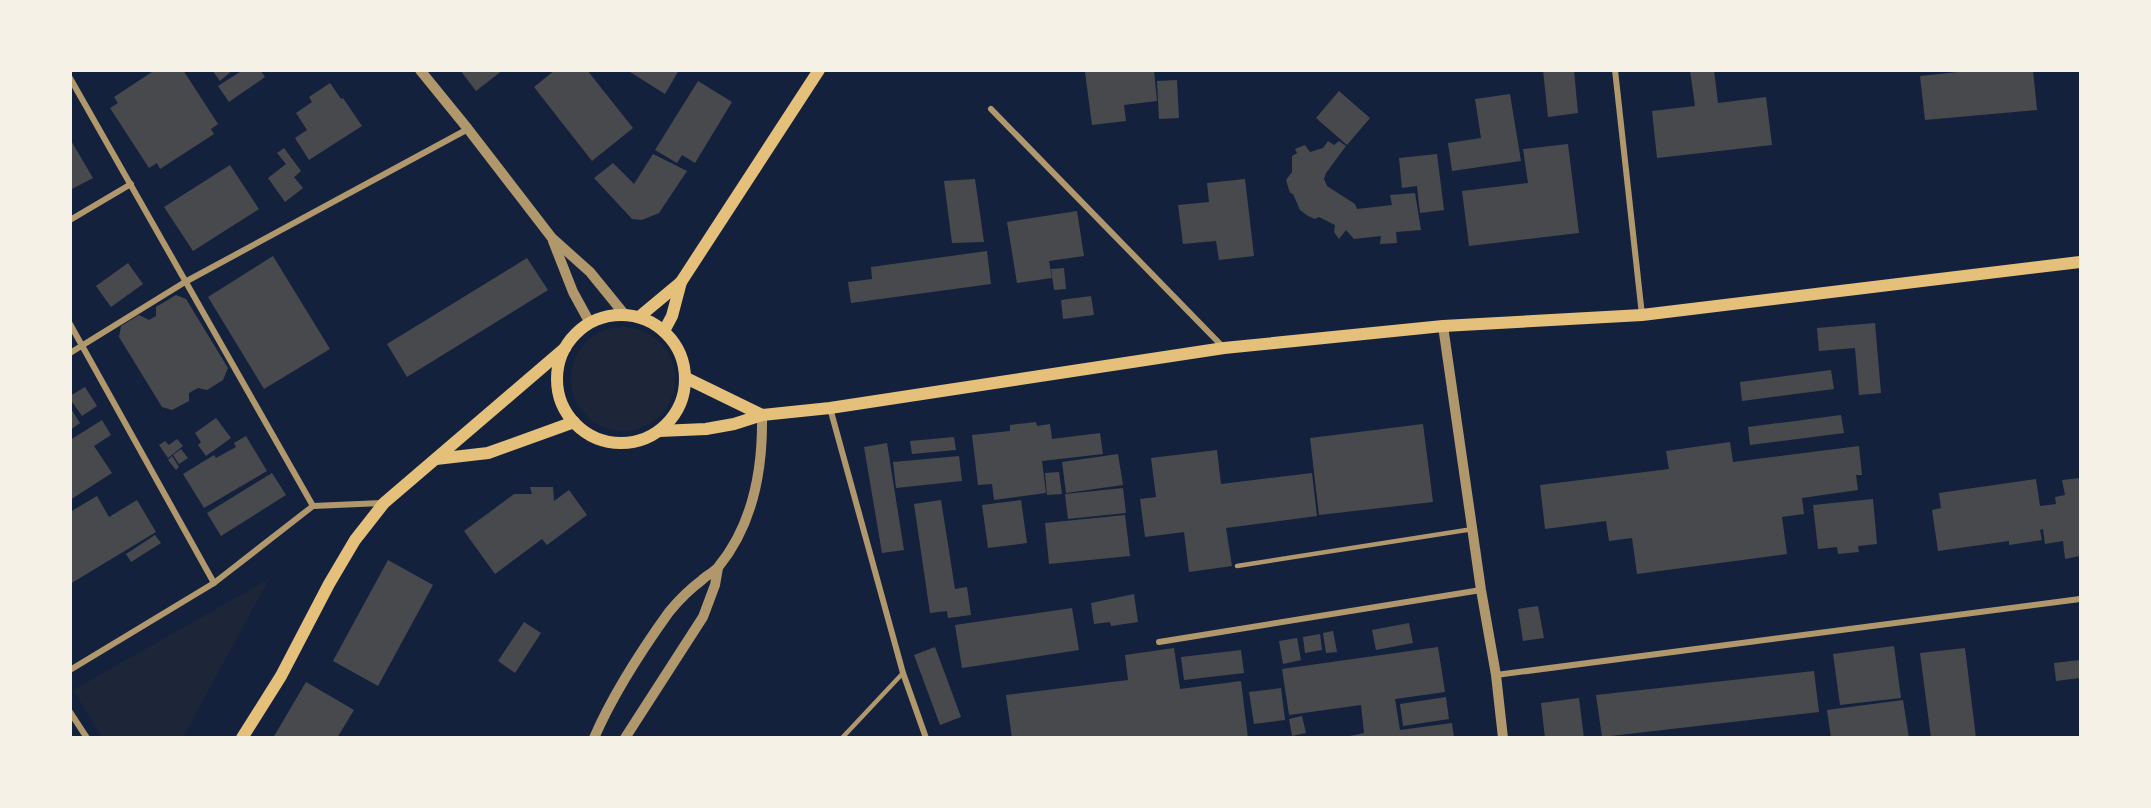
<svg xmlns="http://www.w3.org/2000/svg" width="2151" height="808" font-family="Manrope,sans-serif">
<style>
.green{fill:#1d2539}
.building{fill:#48494c}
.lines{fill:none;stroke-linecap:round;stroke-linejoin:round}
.service{stroke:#b1986c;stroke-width:4.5}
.minor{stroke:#b1986c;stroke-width:6}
.tertiary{stroke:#b1986c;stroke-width:10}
.secondary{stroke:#e5c07b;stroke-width:12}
</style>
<rect width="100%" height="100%" fill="#14213d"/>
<g class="green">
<circle cx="623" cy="379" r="52"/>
<path d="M269 579 183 737H102L73 690Z"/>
</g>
<g class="building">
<path d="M155 70H183L218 124 211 129 214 134 160 169 157 163 149 168 110 108 118 103 114 97Z"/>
<path d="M212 70H233L220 81Z"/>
<path d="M243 70H260L265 77 229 102 218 86Z"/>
<path d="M460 70H503L476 91Z"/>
<path d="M555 70H587L633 128 592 161 534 87Z"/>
<path d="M631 70H679L665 94 630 72Z"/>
<path d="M1098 70H1154L1157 101 1124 105 1126 121 1092 125 1085 72Z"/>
<path d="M1543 70H1574L1578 113 1548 117Z"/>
<path d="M1690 70H1714L1718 103 1766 97 1772 145 1657 158 1652 111 1695 106Z"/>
<path d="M1977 70H2033L2037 110 1925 120 1920 76Z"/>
<path d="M1177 80 1179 118 1159 119 1157 81Z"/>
<path d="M698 81 732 102 695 163 682 155 677 163 655 150Z"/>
<path d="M330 83 341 99 343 98 362 126 309 160 295 138 307 130 296 113 312 102 309 97Z"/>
<path d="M1339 91 1370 118 1347 145 1316 118Z"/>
<path d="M1510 94 1521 161 1452 171 1448 143 1481 138 1475 99Z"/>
<path d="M70 139 93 178 70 190Z"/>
<path d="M1328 141 1334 145 1339 141 1346 146 1326 173 1324 179 1327 186 1355 204 1357 209 1392 205 1390 195 1415 193 1421 230 1396 232 1397 243 1380 244 1381 236 1354 239 1346 230 1339 239 1334 232 1335 225 1319 217 1315 219 1308 216 1300 210 1293 194 1290 193 1286 180 1292 172V156L1297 153 1295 149 1305 145 1310 152 1323 148Z"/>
<path d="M1568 144 1579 233 1469 246 1462 191 1528 183 1523 149Z"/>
<path d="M284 148 301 171 294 177 303 188 285 202 268 178 286 164 277 153Z"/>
<path d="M653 154 687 171 659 213 642 220 632 219 594 178 613 163 634 184Z"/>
<path d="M1437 154 1444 210 1420 213 1417 186 1402 188 1399 158Z"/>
<path d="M230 165 259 209 193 251 164 207Z"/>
<path d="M975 179 984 242 952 243 944 181Z"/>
<path d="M1245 179 1254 256 1219 260 1216 241 1183 244 1178 205 1209 202 1207 183Z"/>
<path d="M1077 211 1084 256 1049 261 1052 278 1017 283 1007 222Z"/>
<path d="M987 251 991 284 851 303 848 282 872 279 871 267Z"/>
<path d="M273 256 330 349 264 389 208 297Z"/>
<path d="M527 258 548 290 407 377 387 344Z"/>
<path d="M128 263 143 284 111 307 96 286Z"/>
<path d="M1064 268 1066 289 1054 290 1051 269Z"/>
<path d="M176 295 186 299 228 368 223 380 207 390 198 388 189 393V401L172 410 162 407 119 337 121 326 139 315 149 320 156 316V307Z"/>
<path d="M1091 296 1094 315 1063 319 1061 300Z"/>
<path d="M1875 323 1881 393 1859 395 1855 348 1819 351 1817 328Z"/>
<path d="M1831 370 1834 389 1742 401 1740 382Z"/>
<path d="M85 387 97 406 82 416 70 399V396Z"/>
<path d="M70 407 80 423 70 430Z"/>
<path d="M1841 415 1844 433 1750 445 1748 427Z"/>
<path d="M216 418 231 438 206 456 198 445 201 442 195 433Z"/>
<path d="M102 420 111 435 94 446 112 473 70 500V440Z"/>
<path d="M1036 422 1037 426 1050 424 1052 439 1100 433 1103 454 1042 461 1046 493 994 500 992 484 978 485 972 435 1010 431V425Z"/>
<path d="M1423 424 1433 502 1319 515 1310 438Z"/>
<path d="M246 436 267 471 204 508 183 474 214 455 216 458 236 447 234 443Z"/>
<path d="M954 437 956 450 912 454 910 441Z"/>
<path d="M177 439 183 446 168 458 159 445 165 441 169 445Z"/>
<path d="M1730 442 1733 462 1859 446 1862 475H1856L1858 490 1802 498 1804 514 1782 517 1787 554 1637 574 1632 538 1609 541 1606 521 1545 529 1540 485 1669 469 1666 451Z"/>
<path d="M887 443 904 550 882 553 864 447Z"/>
<path d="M181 449 188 458 179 464 173 455Z"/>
<path d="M1217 450 1221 484 1312 473 1317 516 1226 528 1232 566 1189 572 1184 532 1145 537 1140 499 1156 497 1151 458Z"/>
<path d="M1118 454 1123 485 1066 493 1062 462Z"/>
<path d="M172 456 179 467 176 470 168 460Z"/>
<path d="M959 456 962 481 896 488 893 462Z"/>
<path d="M1059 472 1062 494 1047 495 1045 473Z"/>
<path d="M272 473 286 495 221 536 207 513Z"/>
<path d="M2080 478V556L2065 559 2063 541 2045 544 2043 529 2040 530 2042 540 2009 545V541L1938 551 1932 510 1941 508 1939 493 2036 479 2040 506 2056 504 2055 497 2065 495 2062 480Z"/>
<path d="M530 487H553L554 501 569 490 587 515 547 545 542 539 495 574 464 531 514 494H532Z"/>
<path d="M1123 488 1126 513 1068 519 1065 494Z"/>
<path d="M97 496 109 517 137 500 156 532 70 584V512Z"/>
<path d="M1873 499 1877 544 1858 546 1859 552 1838 554 1837 547 1818 549 1813 505Z"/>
<path d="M941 500 955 589 967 587 971 615 948 618 947 611 930 613 914 504Z"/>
<path d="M1021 500 1027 543 988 548 982 505Z"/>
<path d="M1125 515 1130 556 1049 564 1045 523Z"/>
<path d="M155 535 161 543 131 562 126 554Z"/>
<path d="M388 560 433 585 378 686 333 661Z"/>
<path d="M1134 594 1138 622 1111 626 1110 622 1094 624 1091 603Z"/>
<path d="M1538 606 1544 638 1523 641 1518 609Z"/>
<path d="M1072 608 1079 650 962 668 955 625Z"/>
<path d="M524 622 541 633 515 673 498 661Z"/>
<path d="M1409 623 1413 643 1376 650 1372 630Z"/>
<path d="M1333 631 1337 652 1326 653 1323 633Z"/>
<path d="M1320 634 1322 650 1305 653 1303 637Z"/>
<path d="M1297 638 1301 660 1283 664 1279 641Z"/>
<path d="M1894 646 1901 698 1840 705 1833 654Z"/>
<path d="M935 647 961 717 940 725 914 655Z"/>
<path d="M1438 647 1445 692 1395 699 1400 730 1452 723 1454 738H1340L1364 733 1361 705 1289 715 1282 669Z"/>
<path d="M1174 648 1180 689 1241 681 1248 738H1012L1006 695 1128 680 1125 655Z"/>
<path d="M1965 648 1976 738H1931L1920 653Z"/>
<path d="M1241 650 1244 673 1184 680 1181 657Z"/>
<path d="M2080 660V678L2056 681 2054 663Z"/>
<path d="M1814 671 1819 712 1602 737 1596 695Z"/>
<path d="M306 682 354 710 337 738H273Z"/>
<path d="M1281 688 1285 720 1254 724 1249 692Z"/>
<path d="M1446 697 1449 719 1403 726 1400 704Z"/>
<path d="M1579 698 1584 738H1545L1541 703Z"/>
<path d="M1903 700 1909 738H1831L1827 710Z"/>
<path d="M1302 716 1306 733 1292 736 1289 719Z"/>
</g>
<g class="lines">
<g class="service">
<path d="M1237 566 1473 529"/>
<path d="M842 738 903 673"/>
</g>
<g class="minor">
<path d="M1615 70 1642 315"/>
<path d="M70 78 313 506"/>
<path d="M991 109 1224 348"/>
<path d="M70 220 131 184"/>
<path d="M70 324 214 583"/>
<path d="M70 353 185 282 468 129"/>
<path d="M830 408 903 673 926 738"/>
<path d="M1159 642 1481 590"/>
<path d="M70 670 214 583 313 506 382 503"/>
<path d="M1496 675 2080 599"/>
<path d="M70 712 87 738"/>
</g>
<g class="tertiary">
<path d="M420 70 468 129 552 238 590 272 625 315"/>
<path d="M553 241 573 292 590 323"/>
<path d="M1443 326 1481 590 1496 675 1503 738"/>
<path d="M594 738C613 694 641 651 669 612 678 601 690 589 702 580 707 575 715 572 719 566 754 523 763 469 762 415"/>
<path d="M625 738 703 617 715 585 718 568"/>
</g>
<g class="secondary">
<circle cx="621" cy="379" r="64"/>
<path d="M639 317 681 282 819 70"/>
<path d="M664 331 672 316 681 282"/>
<path d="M686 378 762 415"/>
<path d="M659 431 706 429 734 424 762 415 830 408 1224 348 1443 326 1642 315 2080 262"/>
<path d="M436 459 488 453 574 422"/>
<path d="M242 738 281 676 329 584 355 540 384 503 565 348"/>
</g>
</g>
<rect width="2151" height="808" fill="none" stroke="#f6f1e7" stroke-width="144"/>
</svg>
